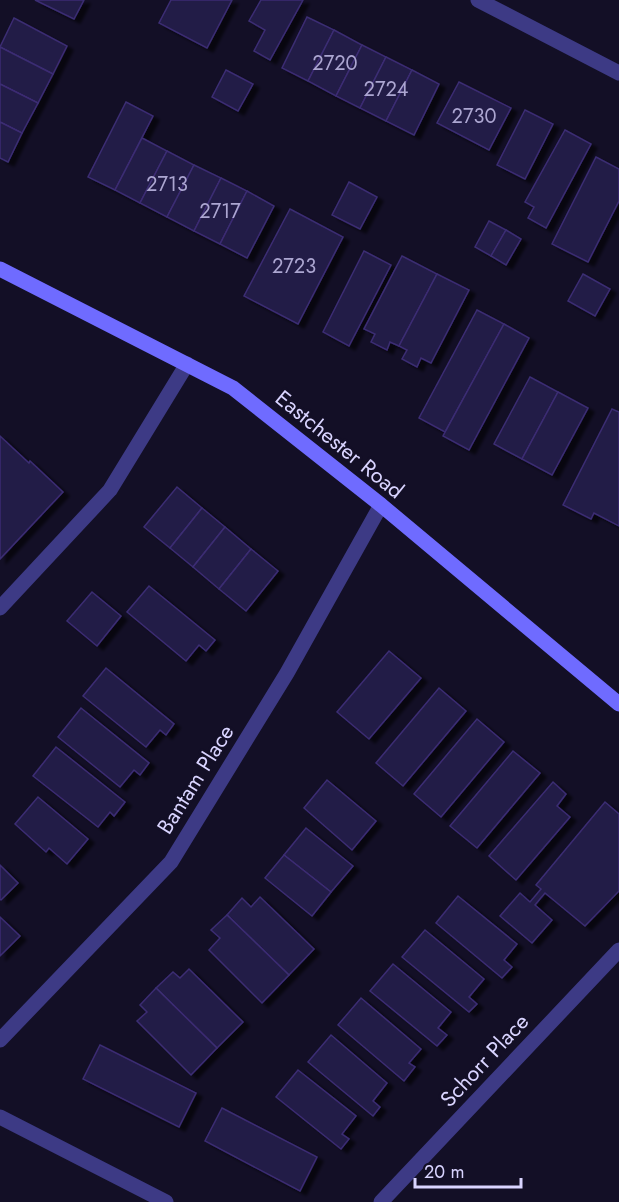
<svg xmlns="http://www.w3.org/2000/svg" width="619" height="1202" font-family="Jost,sans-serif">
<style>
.building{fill:#241b47;stroke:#3b2d73;stroke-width:1.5;filter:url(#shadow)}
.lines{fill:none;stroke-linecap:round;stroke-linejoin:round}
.lane{stroke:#3d3a85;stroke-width:15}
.street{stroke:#3d3a85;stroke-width:15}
.secondary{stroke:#6f6bff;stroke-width:15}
.labels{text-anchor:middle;stroke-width:5;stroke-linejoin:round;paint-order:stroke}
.number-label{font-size:20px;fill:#aca6d1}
.street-label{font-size:22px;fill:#d9d4ff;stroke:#130f26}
</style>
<defs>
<filter id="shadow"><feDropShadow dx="6" dy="4" stdDeviation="1.5" flood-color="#0009"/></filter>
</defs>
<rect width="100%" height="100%" fill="#130f26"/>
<g class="building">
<path d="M35 0H84L74 19Z"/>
<path d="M171 0H232L207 48 159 23Z"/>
<path d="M261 0H303L270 60 254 51 265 30 249 21Z"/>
<path d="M307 17 334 30 308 81 282 68Z"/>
<path d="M14 18 67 46 53 74 0 47Z"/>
<path d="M334 30 362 45 336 96 308 81Z"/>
<path d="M362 45 386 57 360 108 336 96Z"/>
<path d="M0 47 53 74 38 103 0 84Z"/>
<path d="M386 57 412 70 386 121 360 108Z"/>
<path d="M226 70 253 84 238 111 212 97Z"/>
<path d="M412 70 439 84 414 135 386 121Z"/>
<path d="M459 82 511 108 489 150 437 123Z"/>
<path d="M0 84 38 103 22 133 0 122Z"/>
<path d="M126 102 153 116 115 190 88 177Z"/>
<path d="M525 110 553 124 525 179 497 165Z"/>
<path d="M0 122 22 133 8 162 0 158Z"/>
<path d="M565 130 591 144 546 228 528 218 534 207 525 202Z"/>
<path d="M142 138 167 151 140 203 115 190Z"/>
<path d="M167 151 194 165 167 217 140 203Z"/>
<path d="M596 157 619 169V201L588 262 552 244Z"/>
<path d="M194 165 221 178 194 231 167 217Z"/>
<path d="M221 178 247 191 220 244 194 231Z"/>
<path d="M349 182 377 197 360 229 332 215Z"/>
<path d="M247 191 274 206 247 258 220 244Z"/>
<path d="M290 209 343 237 298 324 244 296Z"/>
<path d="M489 221 506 230 491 256 475 247Z"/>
<path d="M506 230 521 239 506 265 491 256Z"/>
<path d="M364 251 391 265 349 346 323 332Z"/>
<path d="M402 256 437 274 399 346 390 342 387 350 371 342 375 334 364 329Z"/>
<path d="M437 274 469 290 431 363 421 358 417 367 402 359 407 350 399 346Z"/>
<path d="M583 274 610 289 595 316 568 301Z"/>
<path d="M477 310 504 324 445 432 419 418Z"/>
<path d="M504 324 529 338 469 450 443 436Z"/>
<path d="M530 377 558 392 522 459 494 444Z"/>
<path d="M558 392 588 408 552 475 522 459Z"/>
<path d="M612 409 619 412V526L594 513 591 519 563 505Z"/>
<path d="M0 436 29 463 30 461 63 492 0 559Z"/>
<path d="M177 487 202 508 170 548 144 527Z"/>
<path d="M202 508 225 527 193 567 170 548Z"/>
<path d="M225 527 251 549 219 589 193 567Z"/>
<path d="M251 549 278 571 246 611 219 589Z"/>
<path d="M149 586 215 640 206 651 199 645 186 661 127 612Z"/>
<path d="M92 592 121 616 97 646 67 621Z"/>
<path d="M389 651 421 678 369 739 337 712Z"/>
<path d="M106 668 174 724 166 735 160 730 146 747 83 696Z"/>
<path d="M439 688 466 711 403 786 376 763Z"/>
<path d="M81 708 149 763 140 775 134 770 120 787 58 737Z"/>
<path d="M477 719 504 742 441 817 414 794Z"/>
<path d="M56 747 125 802 114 816 110 812 98 827 33 776Z"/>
<path d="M513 751 540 773 477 848 450 826Z"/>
<path d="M327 780 376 821 352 850 304 808Z"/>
<path d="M553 782 566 794 557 806 570 817 516 880 489 856Z"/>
<path d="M38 797 88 839 67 864 49 848 46 852 15 824Z"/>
<path d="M605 802 619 814V891L585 926 545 893 535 905 552 920 532 943 500 916 520 893 530 902 541 889 536 885Z"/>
<path d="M306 828 353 866 331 892 284 855Z"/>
<path d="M284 855 331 892 312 916 265 878Z"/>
<path d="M0 865 18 883 1 900 0 899Z"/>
<path d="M458 896 517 944 504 960 512 967 502 978 436 923Z"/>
<path d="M260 897 314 949 289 975 227 915 242 898 251 907Z"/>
<path d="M227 915 289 975 262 1003 209 950 220 938 211 930Z"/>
<path d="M0 917 20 936 0 956Z"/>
<path d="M425 930 484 979 469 997 477 1004 469 1012 402 957Z"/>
<path d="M393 964 451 1012 438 1028 447 1035 437 1046 370 991Z"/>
<path d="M189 969 243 1022 217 1048 156 988 173 972 180 978Z"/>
<path d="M156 988 217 1048 191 1075 137 1021 147 1012 140 1005Z"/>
<path d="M361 998 421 1049 409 1063 415 1067 404 1081 338 1025Z"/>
<path d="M331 1035 387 1083 373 1101 380 1107 373 1116 308 1062Z"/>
<path d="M100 1045 196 1093 179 1127 83 1079Z"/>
<path d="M298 1070 356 1116 342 1134 349 1139 341 1149 276 1097Z"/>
<path d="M222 1108 317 1157 300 1191 205 1141Z"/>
</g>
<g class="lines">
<path class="lane" d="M0 608 110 490 187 364"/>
<g class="street">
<path d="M478 0 619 73"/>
<path d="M0 1040 171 862 287 673 381 505"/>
<path d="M0 1117 166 1202"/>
<path d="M381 1202 619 950"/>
</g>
<path class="secondary" d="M0 269 233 388 381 505 619 704"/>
</g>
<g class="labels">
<g class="number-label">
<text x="335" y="70">2720</text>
<text x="386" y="96">2724</text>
<text x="474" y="123">2730</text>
<text x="167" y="191">2713</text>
<text x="220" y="218">2717</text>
<text x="294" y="273">2723</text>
</g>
<g class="street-label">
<text transform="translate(340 444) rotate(39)" y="8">Eastchester Road</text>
<text transform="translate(195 779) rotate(-58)" y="8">Bantam Place</text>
<text transform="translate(484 1060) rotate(-47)" y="8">Schorr Place</text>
</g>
</g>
<path d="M415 1178v9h106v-9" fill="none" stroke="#d9d4ff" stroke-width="3"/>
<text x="424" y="1178" font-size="18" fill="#d9d4ff" stroke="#130f26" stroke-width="4.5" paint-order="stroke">20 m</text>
</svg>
